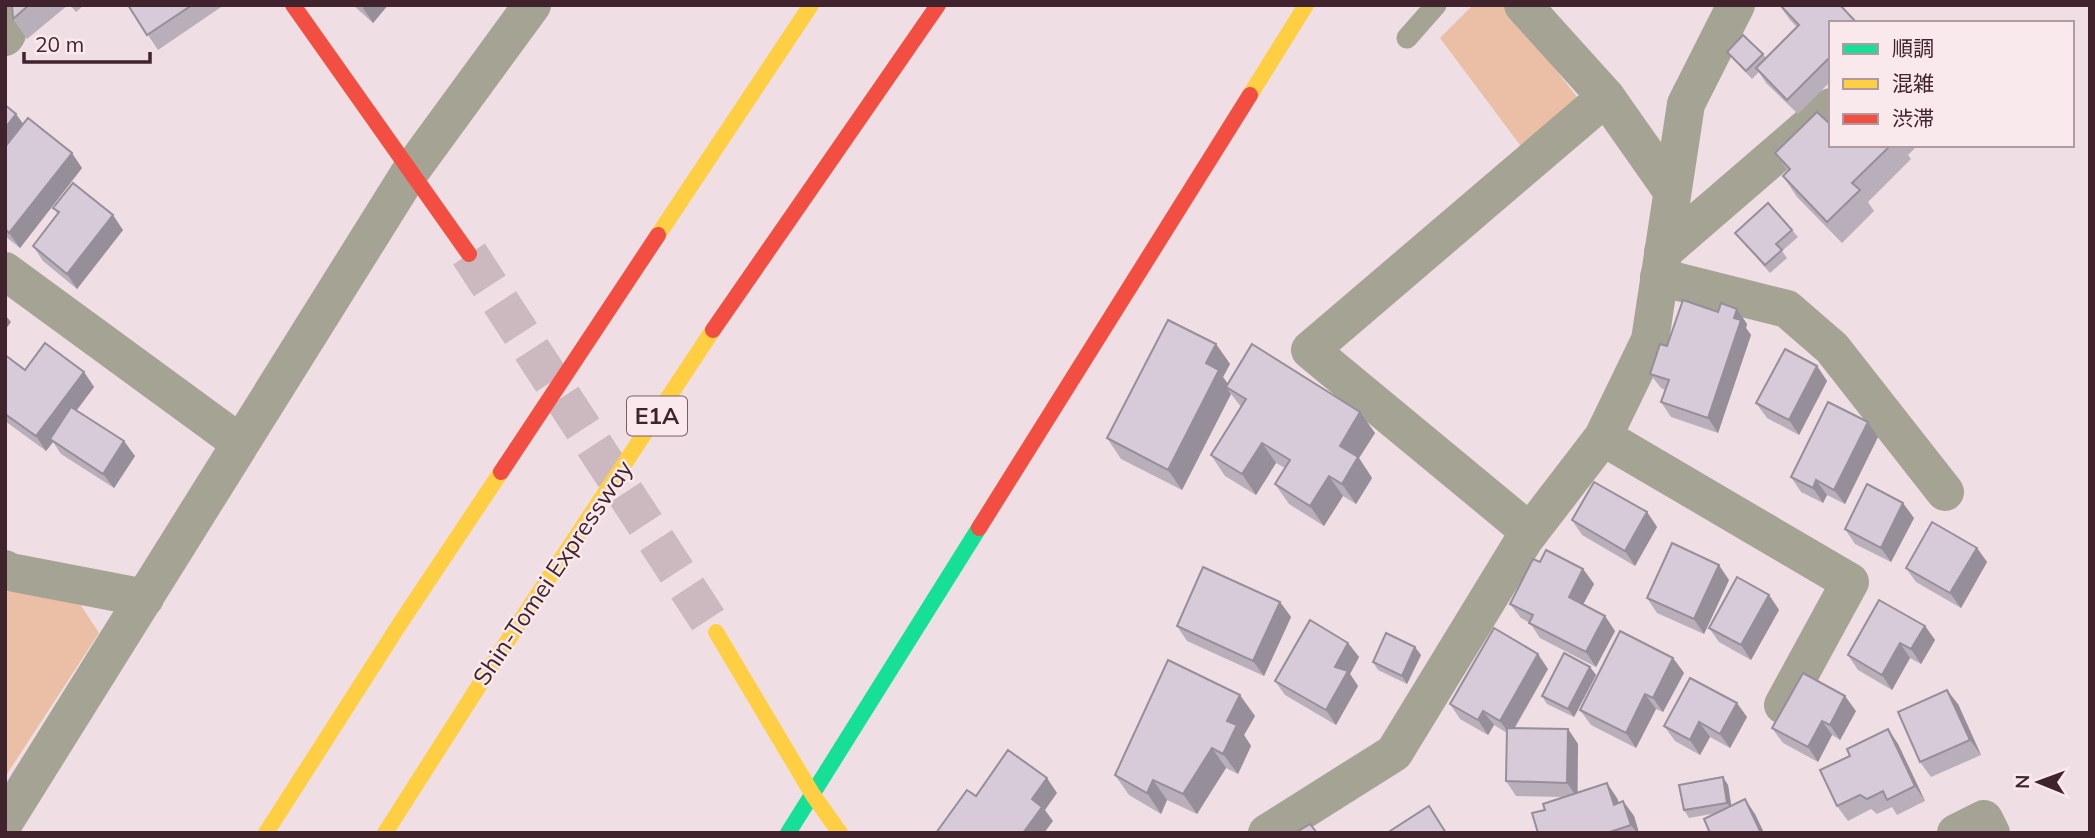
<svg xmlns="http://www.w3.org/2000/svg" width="2095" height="838" font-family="Mulish,'Noto Sans JP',sans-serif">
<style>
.green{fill:#eabfa6}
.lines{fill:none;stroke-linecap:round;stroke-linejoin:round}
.secondary-tunnel{stroke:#ccb9bf;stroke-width:38;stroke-dasharray:38 19;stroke-linecap:butt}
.lane{stroke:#a5a494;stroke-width:21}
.street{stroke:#a5a494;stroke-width:38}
.fast{stroke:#16e098;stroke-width:16}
.slow{stroke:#ffcf43;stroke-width:16}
.jam{stroke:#f24e42;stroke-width:16}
.wall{fill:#b9afbb}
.shaded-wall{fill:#968e98}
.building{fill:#d7cbd9;stroke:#968e98;stroke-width:2}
.labels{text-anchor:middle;stroke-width:5;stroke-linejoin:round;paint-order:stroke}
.shield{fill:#f9e9ed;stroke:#785e67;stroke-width:2}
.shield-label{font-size:23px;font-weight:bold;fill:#40232d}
.street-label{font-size:24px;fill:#40232d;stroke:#f9e9ed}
</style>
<rect width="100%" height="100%" fill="#efdee3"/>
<g class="green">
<path d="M1473 5H1505L1592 116 1532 161 1440 38Z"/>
<path d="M13 589 78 601 99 633 5 777V593Z"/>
</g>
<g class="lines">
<path class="secondary-tunnel" d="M469 254 716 632"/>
<path class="lane" d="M1407 38 1436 5"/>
<g class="street">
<path d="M1523 5 1606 97"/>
<path d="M5 37 7 34 8 5"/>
<path d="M1663 252 1831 107"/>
<path d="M5 271 240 443"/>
<path d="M1659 277 1787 309 1832 348 1945 492"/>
<path d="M1603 437 1850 582 1783 705"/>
<path d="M1530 532 1310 350 1606 97 1672 191"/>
<path d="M5 569 10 572 145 598"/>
<path d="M5 821 410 172 532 5"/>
<path d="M1267 833 1394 753 1524 540 1603 437 1650 340 1686 104 1736 5"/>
<path d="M1956 833 1984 819 1991 833"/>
</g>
<path class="fast" d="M788 833 979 528"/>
<g class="slow">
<path d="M1250 95 1306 5"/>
<path d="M658 235 811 5"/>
<path d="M716 632 813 795 840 833"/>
<path d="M266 833 401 622 501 472"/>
<path d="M385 833 519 623 713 330"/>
</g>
<g class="jam">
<path d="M293 5 469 254"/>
<path d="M713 330 938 5"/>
<path d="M501 472 658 235"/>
<path d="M979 528 1250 95"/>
</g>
</g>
<g class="wall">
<path d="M12 5H68L27 39 13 19Z"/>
<path d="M70 5H84L76 12Z"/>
<path d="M128 5H224L158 50Z"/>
<path d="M353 5H388L373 23Z"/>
<path d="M1780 6 1831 23V81L1798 114 1766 83 1759 72 1752 79 1733 59 1727 52 1763 54 1766 58 1797 27 1790 20Z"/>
<path d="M5 105 23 124 82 168 20 248 5 236Z"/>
<path d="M1831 145H1918L1908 155 1911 159 1868 202 1874 211 1842 243 1797 197 1783 176 1788 171 1775 153Z"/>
<path d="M53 208 123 230 77 289 43 261 33 246 58 214Z"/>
<path d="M1792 230 1798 237 1782 251 1787 258 1770 273 1741 240 1735 233Z"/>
<path d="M1737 309 1747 324 1746 328 1751 335 1718 433 1671 417 1661 402 1665 390 1661 388 1650 374 1667 346 1718 312Z"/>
<path d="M1216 344 1230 364 1223 377 1228 384 1375 433 1359 458 1372 478 1356 504 1343 496 1324 526 1289 504 1275 484 1285 468 1276 463 1256 495 1225 476 1211 455 1241 407 1231 394 1182 490 1121 459 1107 438Z"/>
<path d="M5 355 25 370 84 372 94 387 76 410 135 456 114 488 61 454 53 442 46 451 5 421Z"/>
<path d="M1817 366 1827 381 1799 435 1767 418 1756 403Z"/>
<path d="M1868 422 1878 437 1845 504 1827 495 1823 503 1801 492 1791 477Z"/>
<path d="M1647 512 1657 527 1635 566 1582 535 1572 520Z"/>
<path d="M1914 518 1891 562 1855 544 1845 529Z"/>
<path d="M1977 548 1987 562 1961 608 1916 582 1906 568Z"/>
<path d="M1540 562 1583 569 1594 584 1583 605 1605 616 1615 631 1596 667 1540 638 1530 623 1521 618 1510 604Z"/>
<path d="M1729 580 1704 634 1657 613 1647 598Z"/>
<path d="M1769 595 1779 610 1751 660 1719 642 1709 628Z"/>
<path d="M1280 602 1291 617 1264 676 1187 641 1177 626Z"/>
<path d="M1925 626 1935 640 1921 664 1910 658 1892 690 1858 670 1848 655Z"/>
<path d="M1348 643 1359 657 1350 674 1358 686 1336 725 1285 695 1275 681Z"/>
<path d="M1421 655 1407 684 1378 670 1373 662Z"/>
<path d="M1673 658 1684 673 1663 712 1656 709 1636 748 1591 725 1580 710Z"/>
<path d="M1590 667 1596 675 1574 717 1547 704 1542 696Z"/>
<path d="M1548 669 1515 728 1568 729 1578 744V793L1617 798 1619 803 1623 801 1634 816 1639 833H1538L1545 810 1565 797 1516 796 1506 781 1507 733 1494 725 1488 735 1460 719 1450 704Z"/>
<path d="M1958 704 1981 755 1931 777 1920 762Z"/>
<path d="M1856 711 1840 740 1832 735 1818 762 1783 743 1772 728Z"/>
<path d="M1255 716 1244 735 1251 746 1238 774 1226 768 1197 814 1167 800 1161 814 1129 795 1115 775Z"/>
<path d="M1747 717 1730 748 1710 737 1700 755 1675 741 1664 726Z"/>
<path d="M1888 729 1898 744 1925 801 1897 815 1892 807 1877 814 1871 809 1848 821 1837 806 1850 756Z"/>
<path d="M1728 785 1731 806 1755 814 1764 833H1710L1717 813 1689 818 1684 810Z"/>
</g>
<g class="shaded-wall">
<path d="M365 5H388L373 23 363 8Z"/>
<path d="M16 114 27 129 5 157V128Z"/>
<path d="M72 153 82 168 20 248 9 233Z"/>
<path d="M113 215 123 230 77 289 67 274Z"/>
<path d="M1737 309 1747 324 1746 328 1751 335 1718 433 1708 418Z"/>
<path d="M5 315 11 322 5 330Z"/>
<path d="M1216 344 1230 364 1223 377 1233 391 1226 387 1231 394 1182 490 1168 470 1206 363Z"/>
<path d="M1817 366 1827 381 1799 435 1789 420Z"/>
<path d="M84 372 94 387 54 441 50 439 53 442 46 451 36 436Z"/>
<path d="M1360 412 1375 433 1359 458 1372 478 1356 504 1342 484 1340 446Z"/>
<path d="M1868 422 1878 437 1845 504 1834 490Z"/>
<path d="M124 441 135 456 114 488 103 474Z"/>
<path d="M1262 443 1276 463 1256 495 1242 474Z"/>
<path d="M1329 476 1343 496 1324 526 1310 506Z"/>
<path d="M1816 480 1827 495 1823 503 1813 488Z"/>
<path d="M1903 503 1914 518 1891 562 1881 548Z"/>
<path d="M1647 512 1657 527 1635 566 1625 551Z"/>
<path d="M1977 548 1987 562 1961 608 1950 593Z"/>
<path d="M1719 565 1729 580 1704 634 1694 619Z"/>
<path d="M1583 569 1594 584 1579 612 1569 597Z"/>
<path d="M1769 595 1779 610 1751 660 1741 645Z"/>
<path d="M1280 602 1291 617 1264 676 1253 661Z"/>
<path d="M1605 616 1615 631 1596 667 1586 652Z"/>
<path d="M1925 626 1935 640 1921 664 1911 649Z"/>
<path d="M1348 643 1359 657 1350 674 1358 686 1336 725 1326 710 1335 667Z"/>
<path d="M1900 643 1910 658 1892 690 1882 675Z"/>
<path d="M1415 647 1421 655 1407 684 1402 676Z"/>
<path d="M1538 654 1548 669 1510 735 1500 721Z"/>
<path d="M1673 658 1684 673 1663 712 1653 698Z"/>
<path d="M1590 667 1596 675 1574 717 1568 709Z"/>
<path d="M1947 690 1958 704 1981 755 1970 740Z"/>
<path d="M1645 694 1656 709 1636 748 1626 733Z"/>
<path d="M1240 695 1255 716 1244 735 1251 746 1238 774 1223 754 1227 721Z"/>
<path d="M1845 696 1856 711 1840 740 1830 725Z"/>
<path d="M1737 703 1747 717 1730 748 1720 734Z"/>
<path d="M1483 711 1494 725 1488 735 1478 720Z"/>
<path d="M1822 721 1832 735 1818 762 1808 747Z"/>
<path d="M1699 722 1710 737 1700 755 1690 740Z"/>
<path d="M1568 729 1578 744 1577 797 1567 783Z"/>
<path d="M1888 729 1898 744 1925 801 1915 786Z"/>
<path d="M1212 748 1226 768 1197 814 1183 794Z"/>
<path d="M1723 777 1728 785 1732 810 1727 803Z"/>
<path d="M1047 778 1057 793 1045 810 1053 821 1044 833H1023L1032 799Z"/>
<path d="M1153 780 1167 800 1161 814 1147 793Z"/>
<path d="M1607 783 1617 798 1624 819 1614 805Z"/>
<path d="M1745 799 1755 814 1764 833H1761Z"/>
<path d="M1623 801 1634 816 1639 833H1637L1631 825Z"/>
</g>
<g class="building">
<path d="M12 5H29L13 19Z"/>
<path d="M128 5H192L147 35Z"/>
<path d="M1780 5H1840L1857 23H1831V56L1787 100 1756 68 1799 25Z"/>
<path d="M1743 35 1763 54 1746 71 1727 52Z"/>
<path d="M5 105 16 114 5 128Z"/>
<path d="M1817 112 1831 125V145H1891L1852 183 1860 190 1827 222 1783 176 1790 169 1775 153Z"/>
<path d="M28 118 72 153 9 233 5 229V147Z"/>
<path d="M73 183 113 215 67 274 33 246 59 212 53 208Z"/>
<path d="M1768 203 1792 230 1776 244 1782 250 1765 265 1735 233Z"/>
<path d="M1683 300 1718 312 1721 303 1737 309 1734 318 1741 320 1708 418 1661 402 1669 380 1650 374 1660 344 1667 346Z"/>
<path d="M1168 320 1216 344 1206 363 1219 370 1168 470 1107 438Z"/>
<path d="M45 343 84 372 36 436 5 414V355L25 370Z"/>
<path d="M1252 344 1360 412 1340 446 1358 457 1342 484 1329 476 1310 506 1275 484 1290 460 1262 443 1242 474 1211 455 1246 399 1226 387Z"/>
<path d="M1785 349 1817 366 1789 420 1756 403Z"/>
<path d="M1828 402 1868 422 1834 490 1816 480 1813 488 1791 477Z"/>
<path d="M71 407 124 441 103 474 50 439Z"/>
<path d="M1594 482 1647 512 1625 551 1572 520Z"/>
<path d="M1867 484 1903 503 1881 548 1845 529Z"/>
<path d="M1932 522 1977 548 1950 593 1906 568Z"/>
<path d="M1672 543 1719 565 1694 619 1647 598Z"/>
<path d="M1546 550 1583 569 1569 597 1605 616 1586 652 1529 623 1533 615 1510 604 1533 559 1540 562Z"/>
<path d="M1203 567 1280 602 1253 661 1177 626Z"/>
<path d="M1737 577 1769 595 1741 645 1709 628Z"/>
<path d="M1879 600 1925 626 1911 649 1900 643 1882 675 1848 655Z"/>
<path d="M1310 620 1348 643 1335 667 1348 671 1326 710 1275 681Z"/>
<path d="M1494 628 1538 654 1500 721 1483 711 1478 720 1450 704Z"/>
<path d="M1620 631 1673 658 1653 698 1645 694 1626 733 1580 710Z"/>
<path d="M1386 633 1415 647 1402 676 1373 662Z"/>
<path d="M1564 653 1590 667 1568 709 1542 696Z"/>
<path d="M1168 660 1240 695 1227 721 1237 725 1223 754 1212 748 1183 794 1153 780 1147 793 1115 775Z"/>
<path d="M1803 673 1845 696 1830 725 1822 721 1808 747 1772 728Z"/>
<path d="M1690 678 1737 703 1720 734 1699 722 1690 740 1664 726Z"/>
<path d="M1947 690 1970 740 1920 762 1898 712Z"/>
<path d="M1507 728 1568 729 1567 783 1506 781Z"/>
<path d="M1888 729 1915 786 1887 800 1883 791 1867 799 1860 795 1837 806 1820 770 1850 756 1847 749Z"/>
<path d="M1008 750 1047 778 1032 799 1042 807 1023 833H936L967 790 976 796Z"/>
<path d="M1723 777 1727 803 1684 810 1679 785Z"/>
<path d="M1607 783 1614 805 1623 801 1631 825 1607 833H1538L1532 813 1545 810 1543 804Z"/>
<path d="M1745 799 1761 833H1710L1704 819Z"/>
<path d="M1429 806 1446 833H1387Z"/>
<path d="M1310 824 1317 833H1295Z"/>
</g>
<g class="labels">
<rect class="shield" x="627" y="396.5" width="60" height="39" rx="5"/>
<g class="shield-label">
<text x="657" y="424">E1A</text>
</g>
<g class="street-label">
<text transform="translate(553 573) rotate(-56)" y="8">Shin-Tomei Expressway</text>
</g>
</g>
<rect width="2095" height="838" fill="none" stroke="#40232d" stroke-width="14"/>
<rect x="1829" y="21" width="245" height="126" fill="#f9e9ed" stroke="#af9aa0" stroke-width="2"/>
<rect x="1843" y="44" width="35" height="10" fill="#16e098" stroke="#af9aa0" stroke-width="2"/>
<text x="1892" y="56" font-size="21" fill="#40232d">順調</text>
<rect x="1843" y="79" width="35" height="10" fill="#ffcf43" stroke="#af9aa0" stroke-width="2"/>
<text x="1892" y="91" font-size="21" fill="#40232d">混雑</text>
<rect x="1843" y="114" width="35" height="10" fill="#f24e42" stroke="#af9aa0" stroke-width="2"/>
<text x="1892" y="126" font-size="21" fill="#40232d">渋滞</text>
<g transform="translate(2039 782) rotate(271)" stroke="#f9e9ed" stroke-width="5" paint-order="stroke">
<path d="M0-5L12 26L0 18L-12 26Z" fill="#40232d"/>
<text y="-10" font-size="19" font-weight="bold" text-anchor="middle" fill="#40232d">N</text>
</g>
<path d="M24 52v10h126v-10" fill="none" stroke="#40232d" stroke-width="3.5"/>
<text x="35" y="52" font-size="21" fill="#40232d" stroke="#f9e9ed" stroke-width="5" paint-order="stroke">20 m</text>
</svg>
